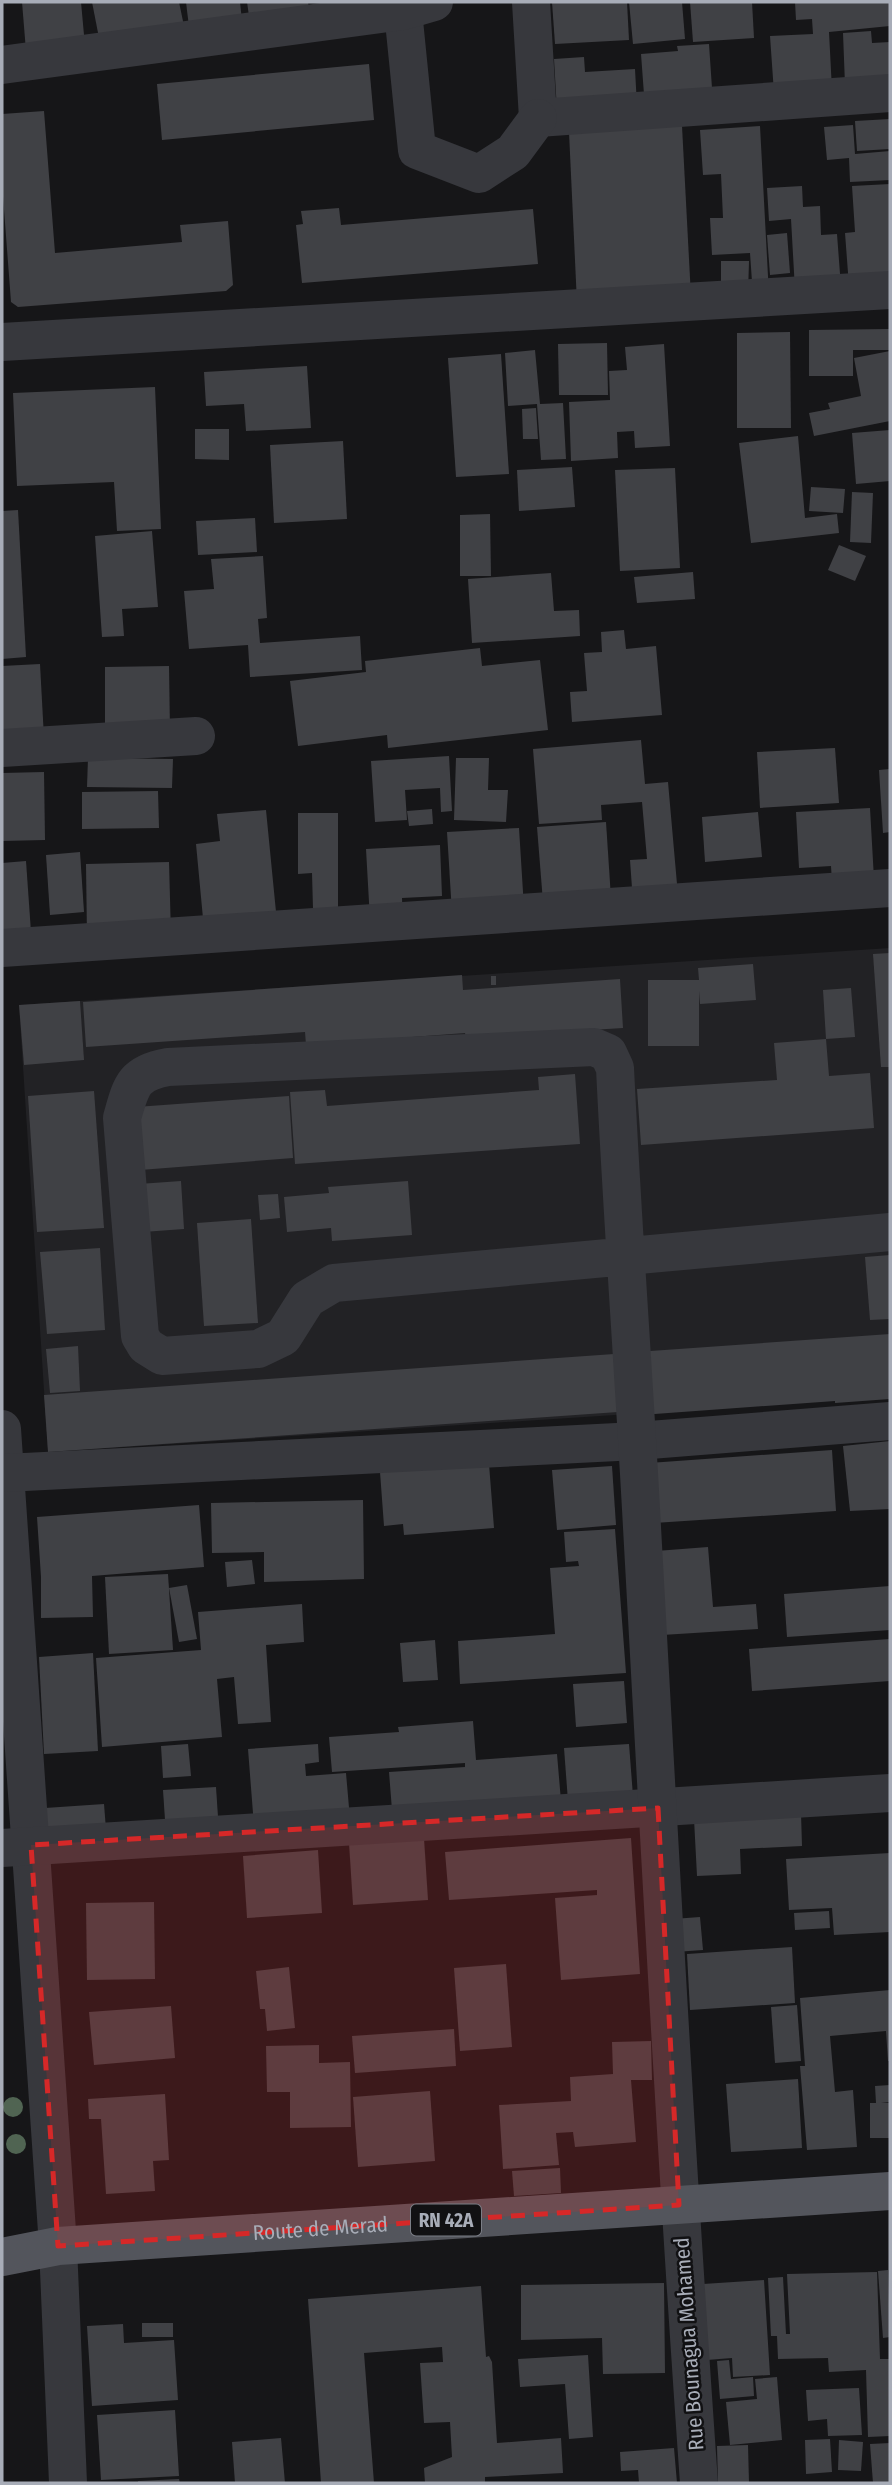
<svg xmlns="http://www.w3.org/2000/svg" width="892" height="2485" font-family="'Fira Sans Condensed',sans-serif">
<style>
.built{fill:#222225}
.building{fill:#404145}
.lines{fill:none;stroke-linecap:round;stroke-linejoin:round}
.minor{stroke:#37383d;stroke-width:38}
.major{stroke:#53555c;stroke-width:38}
.tree{fill:#506452}
.marked{fill:#d62828;fill-opacity:0.2;stroke:#d62828;stroke-width:5;stroke-dasharray:14 9;stroke-linejoin:round}
.labels{text-anchor:middle;stroke-width:5;stroke-linejoin:round;paint-order:stroke}
.shield{fill:#111113;stroke:#7b7e86;stroke-width:2}
.shield-label{font-size:19px;font-weight:bold;fill:#a8adb8}
.street-label{font-size:21px;fill:#a8adb8;stroke:#111113}
</style>
<rect width="100%" height="100%" fill="#161618"/>
<path class="built" d="M890 948V1397L48 1452 19 1005Z"/>
<g class="building">
<path d="M22 2H81L85 46 26 51Z"/>
<path d="M92 2H179L184 26 100 43Z"/>
<path d="M186 2H240L242 21 189 27Z"/>
<path d="M247 2H308L309 8 249 16Z"/>
<path d="M552 2H627L629 40 555 44Z"/>
<path d="M629 2H682L685 39 633 44Z"/>
<path d="M690 2H752L754 38 693 42Z"/>
<path d="M795 2H890V26L829 32 832 90 774 93 770 36 813 34 812 19 796 20Z"/>
<path d="M871 31 872 43 890 42V83L845 85 843 33Z"/>
<path d="M709 44 713 103 645 108 641 54 678 51 677 46Z"/>
<path d="M584 57 585 72 635 69 637 106 557 111 554 59Z"/>
<path d="M369 64 374 120 162 140 157 84Z"/>
<path d="M44 111 55 253 182 242 180 225 228 221 233 285 226 291 18 307 11 302 2 183V114Z"/>
<path d="M890 119V149L857 151 855 121Z"/>
<path d="M853 125 855 154 890 151V180L850 182 849 158 827 160 824 127Z"/>
<path d="M682 126 691 297 577 303 569 132Z"/>
<path d="M760 126 769 295 753 296 750 253 712 255 710 218H723L721 174 703 175 700 130Z"/>
<path d="M890 184V283L849 286 845 233 855 232 852 186Z"/>
<path d="M802 186 803 207 820 206 821 235 837 234 841 287 795 290 791 219 769 221 767 188Z"/>
<path d="M339 208 341 225 533 209 538 264 302 283 296 225 303 224 301 211Z"/>
<path d="M787 233 790 273 770 275 767 235Z"/>
<path d="M721 261H749L748 293 721 294Z"/>
<path d="M890 329V350H853V376H809V330Z"/>
<path d="M790 332 791 428H737V333Z"/>
<path d="M607 343 608 395H559L558 344Z"/>
<path d="M664 344 670 446 635 448 634 431 617 432 618 458 571 461 569 402 610 400 609 371 627 370 625 347Z"/>
<path d="M535 350 540 404 563 403 566 459 541 460 537 404 508 406 505 353Z"/>
<path d="M890 351V421L814 436 809 413 830 409 828 403 861 396 854 358Z"/>
<path d="M501 354 509 474 456 477 448 358Z"/>
<path d="M307 366 311 428 246 431 244 404 206 406 204 372Z"/>
<path d="M155 387 161 529 117 531 114 482 17 486 13 393Z"/>
<path d="M536 408 538 439H523L522 409Z"/>
<path d="M195 429H229V460L195 459Z"/>
<path d="M890 430V481L856 484 852 433Z"/>
<path d="M798 436 805 518 837 514 839 533 751 543 739 443Z"/>
<path d="M343 441 347 519 274 523 270 445Z"/>
<path d="M572 467 575 507 519 511 517 470Z"/>
<path d="M675 468 680 568 620 571 615 470Z"/>
<path d="M811 487 845 489 843 513 809 511Z"/>
<path d="M852 492 873 493 871 543 850 542Z"/>
<path d="M18 510 26 657 2 659V511Z"/>
<path d="M490 514 491 576H460V515Z"/>
<path d="M255 518 257 552 198 555 196 521Z"/>
<path d="M152 531 158 607 122 609 124 636 102 637 95 536Z"/>
<path d="M839 545 866 556 855 581 828 570Z"/>
<path d="M263 556 267 618 258 619 260 643 360 636 362 670 250 677 248 645 189 649 184 591 214 589 211 559Z"/>
<path d="M693 572 695 599 637 603 634 577Z"/>
<path d="M551 573 554 611 579 610 580 636 472 643 468 579Z"/>
<path d="M624 630 626 649 656 646 662 715 572 722 570 692 587 691 584 653 602 652 601 632Z"/>
<path d="M480 648 482 666 540 660 548 730 388 748 387 735 298 746 290 681 366 672 365 661Z"/>
<path d="M40 664 44 738 2 741V666Z"/>
<path d="M169 666 170 732 105 733V667Z"/>
<path d="M641 740 645 784 668 782 677 884 632 888 630 860 647 859 642 802 601 805 602 820 539 824 533 749Z"/>
<path d="M835 748 839 803 760 808 757 752Z"/>
<path d="M449 756 452 811 441 812 440 788 405 790 407 820 375 822 371 761Z"/>
<path d="M88 758 173 759 172 788 87 787Z"/>
<path d="M456 758H489L488 790H508L506 822 454 820Z"/>
<path d="M890 769V832L883 833 879 770Z"/>
<path d="M44 772 45 840 2 841V773Z"/>
<path d="M158 791 159 828 82 829V792Z"/>
<path d="M870 808 874 879 832 882 831 866 799 868 796 812Z"/>
<path d="M432 809 433 824 409 826 407 811Z"/>
<path d="M266 810 277 922 204 929 196 844 220 841 217 814Z"/>
<path d="M758 812 762 857 705 862 702 817Z"/>
<path d="M298 813H338V909H313L312 873 298 874Z"/>
<path d="M606 822 611 898 543 902 537 827Z"/>
<path d="M519 828 524 908 452 913 447 832Z"/>
<path d="M440 845 442 896 402 898 403 919 370 920 366 849Z"/>
<path d="M80 852 84 912 50 915 46 855Z"/>
<path d="M26 861 31 932 2 935V863Z"/>
<path d="M169 862 171 935 87 937 86 864Z"/>
<path d="M890 953V1067H881L873 954Z"/>
<path d="M753 964 756 1000 700 1004 699 991V1046H648V980H699L698 968Z"/>
<path d="M462 975 463 990 620 979 623 1028 466 1038 465 1033 306 1045 305 1032 86 1047 83 1002Z"/>
<rect x="491" y="976" width="5" height="9"/>
<path d="M851 988 855 1037 826 1039 823 990Z"/>
<path d="M80 1001 84 1060 24 1065 19 1005Z"/>
<path d="M826 1039 829 1076 870 1073 874 1128 641 1145 637 1089 777 1080 774 1043Z"/>
<path d="M575 1074 580 1144 295 1164 290 1092 325 1090 327 1106 539 1090 538 1077Z"/>
<path d="M94 1091 104 1228 37 1232 28 1096Z"/>
<path d="M289 1096 293 1158 140 1170 136 1107Z"/>
<path d="M181 1181 184 1229 143 1232 139 1184Z"/>
<path d="M408 1181 412 1235 332 1241 331 1228 287 1232 284 1197 329 1193 328 1187Z"/>
<path d="M278 1194 280 1218 260 1220 258 1195Z"/>
<path d="M251 1219 258 1323 204 1326 197 1223Z"/>
<path d="M100 1248 105 1330 47 1334 40 1252Z"/>
<path d="M890 1255V1319L870 1320 865 1257Z"/>
<path d="M890 1334V1399L835 1403V1401L641 1415 636 1352Z"/>
<path d="M78 1346 80 1391 50 1393 46 1349Z"/>
<path d="M614 1354 618 1412 48 1452 44 1395Z"/>
<path d="M890 1441V1509L850 1511 843 1446Z"/>
<path d="M832 1450 836 1511 654 1523 649 1463Z"/>
<path d="M489 1464 494 1528 404 1535 403 1524 384 1526 380 1472Z"/>
<path d="M612 1466 616 1525 557 1530 552 1470Z"/>
<path d="M363 1500 364 1579 264 1582V1552L212 1553 211 1503Z"/>
<path d="M199 1505 204 1567 92 1576 93 1617 41 1618V1577L37 1517Z"/>
<path d="M615 1529 626 1673 460 1684 458 1641 555 1634 550 1568 579 1566 578 1561 566 1562 564 1532Z"/>
<path d="M708 1547 713 1607 756 1604 758 1629 662 1635 656 1551Z"/>
<path d="M252 1560 255 1584 227 1587 225 1562Z"/>
<path d="M168 1574 173 1650 109 1654 105 1577Z"/>
<path d="M187 1585 197 1639 179 1642 169 1588Z"/>
<path d="M890 1586V1630L787 1637 784 1594Z"/>
<path d="M302 1604 304 1642 266 1645 271 1722 238 1724 234 1677 217 1679 222 1737 102 1747 96 1658 201 1650 198 1612Z"/>
<path d="M890 1639V1681L752 1691 749 1649Z"/>
<path d="M435 1640 438 1680 403 1682 400 1643Z"/>
<path d="M93 1653 98 1751 44 1754 39 1657Z"/>
<path d="M624 1681 627 1723 576 1727 573 1684Z"/>
<path d="M473 1721 476 1760 557 1754 561 1801 392 1810 389 1772 465 1767V1763L332 1772 329 1737 399 1732 398 1727Z"/>
<path d="M188 1744 191 1776 163 1778 161 1746Z"/>
<path d="M318 1744 319 1762 305 1764 306 1776 346 1773 350 1819 254 1826 248 1749Z"/>
<path d="M629 1744 633 1796 568 1801 564 1748Z"/>
<path d="M216 1787 219 1832 166 1835 163 1790Z"/>
<path d="M104 1804 108 1855 48 1859 45 1808Z"/>
<path d="M801 1813 802 1846 740 1849 741 1874 697 1876 694 1819Z"/>
<path d="M424 1838 428 1900 353 1905 349 1843Z"/>
<path d="M631 1838 640 1974 561 1980 555 1898 597 1895V1890L449 1900 445 1852Z"/>
<path d="M318 1850 322 1913 247 1918 243 1856Z"/>
<path d="M890 1853V1932L834 1935 832 1908 789 1910 786 1859Z"/>
<path d="M154 1902 155 1979 87 1980 86 1903Z"/>
<path d="M829 1911 830 1928 795 1930 794 1913Z"/>
<path d="M700 1917 703 1950 675 1952 673 1919Z"/>
<path d="M792 1947 795 2003 690 2010 687 1954Z"/>
<path d="M506 1964 512 2047 460 2051 454 1968Z"/>
<path d="M289 1967 295 2028 267 2031 265 2009H260L256 1971Z"/>
<path d="M890 1990V2061H888L886 2031 830 2036 835 2092 853 2090 857 2147 807 2150 800 2066H805L800 1998Z"/>
<path d="M797 2005 801 2061 775 2063 771 2007Z"/>
<path d="M171 2006 175 2058 94 2065 89 2012Z"/>
<path d="M454 2029 456 2066 355 2073 352 2036Z"/>
<path d="M651 2041 652 2080H631L636 2142 575 2147 573 2132 556 2133 559 2165 503 2169 499 2105 571 2101 570 2077 613 2074 612 2042Z"/>
<path d="M319 2045V2063L350 2062 351 2127 290 2128V2092H267L266 2046Z"/>
<path d="M798 2079 802 2148 731 2152 726 2084Z"/>
<path d="M890 2085V2102L881 2103H890V2138H870V2103H876L875 2086Z"/>
<path d="M430 2091 435 2161 358 2167 353 2097Z"/>
<path d="M165 2094 169 2160 153 2161 155 2191 106 2194 101 2119H89L88 2099Z"/>
<path d="M560 2168 561 2193 514 2196 512 2171Z"/>
<path d="M888 2270 890 2337 883 2338 878 2271Z"/>
<path d="M877 2272 880 2359H890V2436L868 2437 866 2370 829 2372 828 2358 778 2359 777 2336H771L768 2278 783 2277 786 2334H790L787 2274Z"/>
<path d="M764 2280 770 2375 733 2377 732 2358 707 2360 703 2284Z"/>
<path d="M664 2283 665 2373 603 2374 602 2338 521 2340V2285Z"/>
<path d="M481 2286 486 2357 489 2356 492 2362 497 2443 561 2438 563 2473 485 2477V2483H425L424 2468 452 2457 450 2422 424 2423 420 2363 443 2362 442 2347 364 2353 374 2483H321L308 2299Z"/>
<rect x="142" y="2323" width="31" height="14"/>
<path d="M123 2324 124 2343 174 2340 178 2400 92 2406 87 2326Z"/>
<path d="M588 2355 593 2437 569 2439 565 2384 520 2387 518 2359Z"/>
<path d="M729 2360 731 2379 753 2377 754 2396 720 2399 717 2361Z"/>
<path d="M777 2377 782 2440 730 2445 726 2402 757 2399 755 2379Z"/>
<path d="M859 2388 862 2435 828 2436 827 2419 808 2421 806 2390Z"/>
<path d="M175 2410 179 2476 101 2480 97 2415Z"/>
<path d="M281 2438 285 2483H235L232 2442Z"/>
<path d="M830 2439 832 2472 806 2474 805 2440Z"/>
<path d="M839 2440 863 2442 861 2471 838 2470Z"/>
<path d="M890 2443V2483H873L870 2444Z"/>
<path d="M748 2445 749 2483H718L717 2446Z"/>
<path d="M674 2448 677 2483H639L638 2470 621 2471 620 2452Z"/>
<path d="M179 2479 180 2483H138V2481Z"/>
</g>
<g class="lines">
<g class="minor">
<path d="M531 2 538 118 890 93"/>
<path d="M403 11 417 150 479 174 513 152 538 118"/>
<path d="M2 65 403 11 434 2"/>
<path d="M2 342 890 290"/>
<path d="M2 748 196 736"/>
<path d="M2 948 890 888"/>
<path d="M2 1429 58 2246 68 2483"/>
<path d="M5 1473 637 1441 890 1421"/>
<path d="M2 1848 890 1793"/>
<path d="M699 2483C676 2159 659 1834 641 1509 633 1362 622 1215 615 1068L608 1053 594 1047 168 1067C133 1073 131 1086 122 1118L140 1336 146 1346 162 1356 258 1349 283 1337 307 1299 334 1283 890 1232"/>
</g>
<path class="major" id="s1" d="M2 2257 58 2246 890 2191"/>
</g>
<g class="tree">
<circle cx="13" cy="2107" r="10"/>
<circle cx="16" cy="2144" r="10"/>
</g>
<path class="marked" d="M658 1808 679 2205 58 2246 31 1845Z"/>
<g class="labels">
<rect class="shield" x="411" y="2204.5" width="70" height="31" rx="5"/>
<g class="shield-label">
<text x="446" y="2227">RN 42A</text>
</g>
<g class="street-label">
<text dy="7" stroke="none"><textPath href="#s1" startOffset="320">Route de Merad</textPath></text>
<text transform="translate(689 2344) rotate(-94)" y="7">Rue Bounagua Mohamed</text>
</g>
</g>
<rect width="892" height="2485" fill="none" stroke="#a8adb8" stroke-width="7"/>
</svg>
